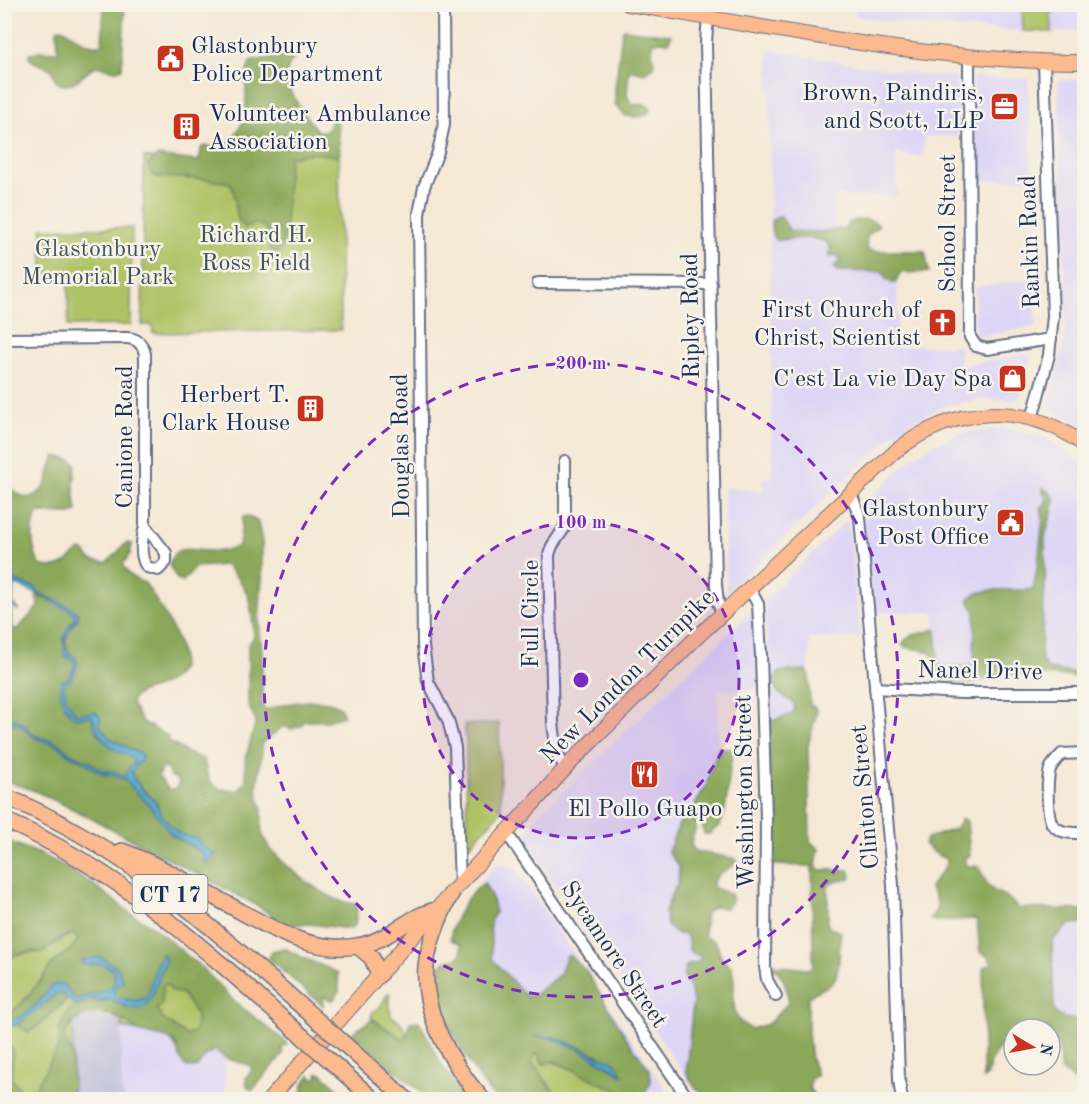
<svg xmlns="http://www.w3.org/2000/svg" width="1089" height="1104" font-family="'Old Standard TT',serif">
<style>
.built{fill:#ddd5f6}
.industrial{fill:#c2c1dc}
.green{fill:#afc265;stroke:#657862;stroke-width:1.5}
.forest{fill:#8ba85a;stroke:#536c5c;stroke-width:1.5;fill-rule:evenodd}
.water{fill:#51a7cd;stroke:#366b96;stroke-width:1.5}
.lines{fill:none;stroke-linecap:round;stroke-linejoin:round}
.minor-casing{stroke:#677088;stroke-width:14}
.major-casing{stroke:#677088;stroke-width:16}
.highway-casing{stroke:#677088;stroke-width:18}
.minor{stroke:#fff;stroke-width:10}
.major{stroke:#fcba8e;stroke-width:14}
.highway{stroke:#fcba8e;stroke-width:15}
.highway-bridge-casing{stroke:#677088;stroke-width:18;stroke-linecap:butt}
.highway-bridge{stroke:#fcba8e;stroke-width:15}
.ring{fill:none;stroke:#7b2cbf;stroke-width:3;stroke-dasharray:10 8}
.labels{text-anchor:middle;stroke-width:5;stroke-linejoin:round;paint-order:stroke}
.shield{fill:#f7f3e8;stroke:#5d6a87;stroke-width:1.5}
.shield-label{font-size:22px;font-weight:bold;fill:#1b2f5e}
.poi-label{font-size:24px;fill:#1b2f5e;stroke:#f7f3e8;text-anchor:end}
.street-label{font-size:24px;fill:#1b2f5e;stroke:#f7f3e8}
.park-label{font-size:24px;fill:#405460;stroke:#f7f3e8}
.centre{fill:#7b2cbf;stroke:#f7f3e8;stroke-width:3}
.ring-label{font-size:18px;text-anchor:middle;font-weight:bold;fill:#7b2cbf;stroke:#f7f3e8;stroke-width:5;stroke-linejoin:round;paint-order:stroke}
</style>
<rect width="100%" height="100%" fill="#f7f3e8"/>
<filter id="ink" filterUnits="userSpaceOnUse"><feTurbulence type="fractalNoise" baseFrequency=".0167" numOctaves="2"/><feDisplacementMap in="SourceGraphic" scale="12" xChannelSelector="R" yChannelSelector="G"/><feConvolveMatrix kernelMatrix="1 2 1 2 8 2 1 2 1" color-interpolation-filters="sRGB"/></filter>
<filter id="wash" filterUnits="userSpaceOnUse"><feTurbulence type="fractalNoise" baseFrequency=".008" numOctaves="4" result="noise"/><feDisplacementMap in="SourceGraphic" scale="24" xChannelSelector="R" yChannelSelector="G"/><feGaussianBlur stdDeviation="1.35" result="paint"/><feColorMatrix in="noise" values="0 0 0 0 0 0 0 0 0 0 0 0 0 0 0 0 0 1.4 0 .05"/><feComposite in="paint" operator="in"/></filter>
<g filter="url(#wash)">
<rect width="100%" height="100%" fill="#f5e8d5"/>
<g class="built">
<path d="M854 5H1022L1023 31 929 27 855 16Z"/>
<path d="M1051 5H1084V31L1052 32Z"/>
<path d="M769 50 924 75 957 76 958 136H924L923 157 896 153 897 196H834V229L821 232 791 231 784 220 777 240 808 238 826 241 831 247 832 257 836 255 840 258 839 263 834 266 837 271 884 272 895 282 897 277V346H959L960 366 1026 354 1029 355 1031 360 1019 399 1016 400 982 399 946 406 928 413 896 432 726 593 724 488 763 491V478H772Z"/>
<path d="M973 77 1028 79 1032 179 974 181Z"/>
<path d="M1084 79V428L1053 410 1050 403 1065 337 1066 307 1058 83 1062 80Z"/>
<path d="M1036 278V326L977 337 975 334V287Z"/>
<path d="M1000 429 1029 433 1044 438 1064 449 1084 465V673L1053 671 1046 666 1041 657 1045 586V537L1055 502 1054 497 1045 488 1043 492 1047 498 1045 504 1041 508 1043 517 1038 564 1033 589 968 599 975 611 974 658 971 666 944 667 939 665 934 612H873L863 505 910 460 934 444 961 433Z"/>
<path d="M848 519 860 638H809V674L806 670 778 693 792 702 795 710 792 714 771 720 765 599Z"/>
<path d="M756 607 758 689 718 690 717 757 705 788 695 805 681 817 678 885 672 893 665 912 667 926 687 935 689 951 700 956 701 958 699 961 686 966 683 977 692 992 693 1002 686 1071 694 1086 709 1099H701L531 849 527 830 545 809Z"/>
<path d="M497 864 514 867 582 966 574 959 564 961 560 974 533 996H526L492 959 487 886 484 883 483 879Z"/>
<path d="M1084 923V1020L1066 1019 1056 1014 1054 1010 1052 940 1070 924Z"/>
<path d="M595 986 672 1099H639L652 1075 650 1070 629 1042Z"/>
<path d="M122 1028 168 1037 178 1050 181 1060 197 1067 205 1057 212 1051 219 1052 225 1057V1099H125L121 1090Z"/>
</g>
<path class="industrial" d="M85 1014 122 1020 121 1090 125 1099H72L73 1024 78 1018Z"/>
<g class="green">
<path d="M1022 5H1051L1052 32 1023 31Z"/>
<path d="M339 152 341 330 153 333 152 325H142L144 157 225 170 274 153Z"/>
<path d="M42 228H132L131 325 68 326V278L43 277Z"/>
<path d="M499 723 501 811 467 848 466 740 464 725Z"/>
<path d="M71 934 76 935 78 940 71 949 51 965 39 983 19 1006 8 1015 66 1001 67 998 78 1005 73 1008 72 1095 68 1099H23L5 1091V959L13 955 41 952Z"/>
<path d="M122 946 177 992 183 994 188 1002 220 1030 189 1065 168 1036 122 1028Z"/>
<path d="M388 993 390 994 389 1000 391 1016 400 1021 407 1035 404 1039 395 1036 371 1017 373 1011 380 1007Z"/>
<path d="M537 1054 539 1055 544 1064 551 1061 567 1067 640 1066 639 1099H560L532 1063 533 1057Z"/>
</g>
<g class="forest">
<path d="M104 5H125L122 68 117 70 94 66C82 78 57 100 52 70 44 64 35 66 29 57V54L39 51 57 52C59 44 56 37 57 29L62 28C73 34 88 50 102 44Z"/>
<path d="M624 29 672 35 668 42 660 41 652 43C650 52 655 58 654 67L644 73 633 70 629 72 627 95 632 105 644 104 651 107C649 119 636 117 626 116L615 105V89L622 32Z"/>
<path d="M278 49 291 53 294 59 290 63 284 79 300 108 317 131H326L330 127 331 108 336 107 340 153 338 156 312 153 289 157 285 235 278 253 270 250 267 231 263 225 254 224 247 228C230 220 240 199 230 183L202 179 157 177C151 175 149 172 148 165L157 156 197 161 200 158 201 148 205 146 227 148C231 137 241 129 244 119 249 100 242 82 250 62L273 57Z"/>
<path d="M778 217H781L790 231 821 232 845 228 849 222C860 219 870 217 879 225L867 237 866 248 872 251H925L929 272 900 273 895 283H892L885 278 884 272 837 271 834 266 839 263 840 258 836 255 829 257 828 254 831 250 826 241 808 238 777 240C771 236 771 228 771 221Z"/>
<path d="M55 456 72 460 76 464 74 487 77 512 70 514 39 513C29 526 32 552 40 565 60 571 66 563 80 550L84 551 91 560 105 563 109 561 126 543 132 544 130 554 123 564C127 575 135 580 145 583 157 603 187 644 181 667 179 677 166 683 157 687 146 691 136 691 131 703L142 722 167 736 170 742 187 753 204 759C208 784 212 792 239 790L246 781 245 761 256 721 248 705V645L254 637C250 600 253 592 225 565L195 567 182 582 177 579 169 565C171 561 172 555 176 552 188 544 220 559 239 545L243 517 248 516 258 522 262 542V578L259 620 262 653V707L266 710C284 703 324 695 340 707L344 716 326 721H304L301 726 291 729 284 726 263 742 257 788C257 796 261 802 262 810 263 817 260 826 262 833 269 857 316 891 338 900 343 902 350 903 356 904L357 909 355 925 351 929 309 924 284 925 258 906 87 816 33 790 5 781V719L12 723 21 725 27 732 59 746 70 756 82 760 103 774 118 777 127 782 151 807 171 834 203 853 207 864 216 854 203 847 199 841 180 834 172 828 161 814 157 804 135 780 131 772 142 759 141 754 109 738 99 725 100 717 96 712 76 714 74 712 66 699 64 685 70 680 78 664C61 646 63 636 78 618V614L72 608 41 594 34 587 14 581 11 571 5 563V483L18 494 28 498C52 490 46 475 55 456ZM162 768 167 769 170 776 178 780 179 783 175 789 169 790 158 776Z"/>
<path d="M1043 488 1050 492 1055 500 1045 537V586L1041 650 1042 661 1048 669 1066 672 1084 673V677L1016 674 980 681 971 684 937 678 931 652 905 647 902 643 910 636 936 629 939 665 944 667 971 666 974 658 975 612 968 599C984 584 1013 593 1033 589L1038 564 1043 517 1041 508 1045 504 1047 498 1043 492Z"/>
<path d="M38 594 42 598 54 601 74 613 75 619 69 625 63 639 68 657 75 662C74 671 70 678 62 681L65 706 78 718 92 716 93 726 98 734 113 749 129 755 134 759V765C128 767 127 772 126 778L118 773 99 769 90 762 70 753 60 744 47 739 38 737 28 731 27 725 5 715 4 606 8 604 11 606 12 628 17 629C19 628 38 607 39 605L36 598Z"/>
<path d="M806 670 809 674 810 705 815 708 817 712 808 745 810 841 819 849 816 864 819 870H849L851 875 850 879 832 882 828 886V927L841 932C839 945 841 974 832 983 825 990 814 990 808 998V1032L811 1059 817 1075 811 1079 809 1088 817 1099H709L694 1086 686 1071 693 1002C692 998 692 995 691 991 688 979 680 981 686 966L698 961 701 958 700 956 689 951 687 935 678 934 667 926 665 912 672 893 678 884 679 867 668 852 682 817 695 805 705 788 719 747 732 749 733 753C727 773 729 808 720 824 718 828 712 831 709 834H704L702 821H698L691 842 692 847 696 851 736 859 737 863 718 875 712 885 714 888 731 894C734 901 731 904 726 908L714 907 706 912 704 935 706 938C726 941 711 956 731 966 741 990 722 1015 751 1029L768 1024 788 1003C788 990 785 975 772 967L773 965 808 969 813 967 812 866 771 865 768 722 792 714 795 707 792 702 778 693 772 679 780 672Z"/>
<path d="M962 819 967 821 970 856 965 857V864L968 866H978L989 887 996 892 1007 897 1018 908 1084 910V923L1070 924 1052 941 1054 1010C1060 1021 1074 1019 1084 1020V1072L1082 1084 1077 1083 1060 1069 1059 1047 1054 1041 1050 1040V1029H1014V1041C996 1042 991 1061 987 1076L983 1078V967L993 964 986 955 980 952 977 921 974 919 933 921 930 919C940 908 939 901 930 889 934 877 946 872 947 859L939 856 924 844 927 838 955 829Z"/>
<path d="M5 840 40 854 64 866 93 884 130 913 152 926 202 968 234 1001 286 1042 287 1045 282 1047 283 1054 256 1086 252 1090 247 1086 246 1078 252 1070 250 1065 227 1059 215 1050 205 1056 197 1067C180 1072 180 1054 175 1042 164 1035 152 1036 139 1031 133 1029 130 1024 124 1021 100 1009 76 1010 64 1036 64 1044 71 1048 72 1056L73 1087 67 1099H5V1042L13 1049 11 1079 30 1099H33L37 1085 59 1046 60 1027 67 1013 73 1008 91 999 97 1001 114 1000 124 1006 137 1008 154 994V988L166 961 163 954 157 963 147 998 136 1001 115 997 113 994 116 987 123 981 118 968 100 957 89 965 101 963 114 971 116 982C107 995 91 993 78 999L73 997 65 988 53 985C43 998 29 1012 15 1021L10 1020 8 1015 19 1006 39 983 51 965 71 949 78 940 76 935C64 933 51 943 44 952 30 950 17 953 5 959ZM167 984 172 991 183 994 196 1014V1030L187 1036 162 1018 157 1009 162 1004 163 986Z"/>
<path d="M484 883 491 895 495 913 490 922 492 959 526 996H533L560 974 566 957 569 955 586 971 629 1042 650 1070 651 1082 642 1097 640 1098 626 1095 554 1061 543 1064 539 1055 537 1054 533 1057 532 1064 560 1099H496C474 1075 424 999 441 965 447 954 463 966 461 945L450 939C453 919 467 894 484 883ZM552 1036C568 1042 618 1059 621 1074L579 1049 551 1038Z"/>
<path d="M284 948C301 958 320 964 338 973L339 992 333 1000 324 997 323 1006 268 958 272 951Z"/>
<path d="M62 993 67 998 66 1001 37 1027 28 1032 17 1025 53 995Z"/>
<path d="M372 1019 403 1039 407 1035 410 1022 419 1021 444 1069 467 1099H430L366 1047 352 1033Z"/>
<path d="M318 1073 322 1074 350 1099H298L302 1095 303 1084 310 1075 313 1079H316Z"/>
</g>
<g class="water">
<path d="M4 563 11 571 14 581 34 587 41 594 72 608 78 614V618C69 628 56 651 76 658L78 664 72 678 64 685 66 699 76 714 96 712 100 717 99 725 109 738 142 755 141 761 131 772 135 780 145 793 155 801 161 814 172 828 180 834 197 839 203 847 216 854 207 864 204 862 203 853 171 834 151 807 127 782 118 777 97 771 82 760 70 756 59 746 35 738 21 725 12 723 5 719V715L27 725 28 731 38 737 47 739 60 744 70 753 90 762 99 769 118 773 125 778 128 768 135 764C131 752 121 755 112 748 101 739 95 730 92 716L75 718C64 708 58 695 62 681 70 679 74 671 75 662L64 655C65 638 62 632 75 619L74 613C54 602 35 592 14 584L13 604 19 610H17L13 606 11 585 5 568Z"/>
<path d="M163 954 166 960C157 976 157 996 143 1008 130 1010 125 1006 115 1001 108 998 99 1002 91 999L82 1004H72L62 993 56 994 17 1025 5 1027V1022C24 1019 41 1001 52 985L64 984 73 997 78 999C91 993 105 995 115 984L114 971C103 961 98 964 85 965L81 963 82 960 100 957 118 968 123 982 116 987 114 994 115 997 136 1001 147 998 157 963Z"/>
<path d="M533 1036C560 1036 572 1044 595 1055 601 1058 607 1058 613 1061 619 1066 620 1071 624 1075L579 1049 551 1038Z"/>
</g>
</g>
<g filter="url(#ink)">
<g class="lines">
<defs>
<g id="minor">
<path d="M443 4 444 125 438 152 424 187 419 214 423 646 428 681 448 720 455 747 460 884"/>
<path d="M708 17 706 42 716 585 718 603 722 613"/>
<path d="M969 56 970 337 976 346 987 349 1051 339"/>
<path d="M538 283 711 284"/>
<path d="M4 339 126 338C137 338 143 344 145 354V526"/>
<path d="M1032 419 1049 355 1053 316 1044 62"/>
<path d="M565 461V527L552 546 549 555 553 723 557 753 565 768"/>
<path d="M851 493 860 518 893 885 899 1080 902 1100"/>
<path d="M145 526 166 553V562L158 570 147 567C139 557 142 538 145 526Z"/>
<path d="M749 588 758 604 761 656 766 818 765 967 767 980 776 996"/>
<path d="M875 688 960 693H1084"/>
<path d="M1084 753 1062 754C1057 759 1053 763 1050 769 1047 780 1046 816 1053 825 1061 834 1074 833 1084 833"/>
<path d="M506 832 689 1100"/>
</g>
<g id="major">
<path d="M628 4C778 29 932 62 1084 62"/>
<path d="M269 1100 452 892 575 758 694 640 896 451C953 406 1025 400 1084 445"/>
</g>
<g id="highway">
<path d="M4 796C125 846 220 934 317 1020"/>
<path d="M4 820C120 870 210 953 302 1036"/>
<path d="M122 851C159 865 194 886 229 905 268 926 310 954 357 946 387 942 408 916 436 910"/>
<path d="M452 892C440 915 429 940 426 966 422 1014 452 1065 483 1100"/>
<path d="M358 946 372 958 379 975"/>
<path d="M340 1040 407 1100"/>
<path d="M326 1057 374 1100"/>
</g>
</defs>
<use href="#minor" class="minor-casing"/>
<use href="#major" class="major-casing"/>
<use href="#highway" class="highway-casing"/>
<use href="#minor" class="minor"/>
<use href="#major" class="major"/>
<use href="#highway" class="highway"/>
<defs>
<g id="highway-bridge">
<path d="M317 1020 340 1040"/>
<path d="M302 1036 326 1057"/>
</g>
</defs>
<use href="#highway-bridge" class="highway-bridge-casing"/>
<use href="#highway-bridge" class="highway-bridge"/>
</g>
</g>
<circle cx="581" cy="680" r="158" fill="#7b2cbf" fill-opacity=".12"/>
<g class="ring">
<circle cx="581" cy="680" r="158"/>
<circle cx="581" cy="680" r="317"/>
</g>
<defs>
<symbol id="civic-square" viewBox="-11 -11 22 22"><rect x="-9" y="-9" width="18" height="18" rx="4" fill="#c8321e" stroke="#f7f3e8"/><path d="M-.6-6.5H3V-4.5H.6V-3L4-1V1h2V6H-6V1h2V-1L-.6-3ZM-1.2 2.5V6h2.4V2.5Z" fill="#fff"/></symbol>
<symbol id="office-square" viewBox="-11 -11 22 22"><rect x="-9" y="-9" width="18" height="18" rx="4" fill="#c8321e" stroke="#f7f3e8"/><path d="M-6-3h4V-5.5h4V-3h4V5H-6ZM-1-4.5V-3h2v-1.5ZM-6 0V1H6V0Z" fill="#fff"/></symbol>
<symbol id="building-square" viewBox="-11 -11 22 22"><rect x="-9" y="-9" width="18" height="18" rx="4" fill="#c8321e" stroke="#f7f3e8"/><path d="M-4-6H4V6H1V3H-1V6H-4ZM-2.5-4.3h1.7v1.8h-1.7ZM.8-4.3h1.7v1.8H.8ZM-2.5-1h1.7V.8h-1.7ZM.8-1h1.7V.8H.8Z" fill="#fff"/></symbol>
<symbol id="church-square" viewBox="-11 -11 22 22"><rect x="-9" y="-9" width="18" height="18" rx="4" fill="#c8321e" stroke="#f7f3e8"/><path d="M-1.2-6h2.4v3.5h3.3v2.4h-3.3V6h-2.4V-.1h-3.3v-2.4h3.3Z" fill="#fff"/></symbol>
<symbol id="shop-square" viewBox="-11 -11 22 22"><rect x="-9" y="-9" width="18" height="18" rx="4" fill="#c8321e" stroke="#f7f3e8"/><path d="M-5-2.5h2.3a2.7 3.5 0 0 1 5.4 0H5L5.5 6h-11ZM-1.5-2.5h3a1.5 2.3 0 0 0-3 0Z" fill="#fff"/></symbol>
<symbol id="restaurant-square" viewBox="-11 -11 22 22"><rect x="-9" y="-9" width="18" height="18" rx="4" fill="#c8321e" stroke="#f7f3e8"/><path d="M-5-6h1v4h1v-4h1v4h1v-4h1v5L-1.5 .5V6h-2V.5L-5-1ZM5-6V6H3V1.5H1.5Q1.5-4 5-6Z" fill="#fff"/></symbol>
</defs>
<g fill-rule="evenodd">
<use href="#civic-square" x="154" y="42" width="33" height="33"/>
<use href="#office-square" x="988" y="90" width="33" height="33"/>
<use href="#building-square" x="170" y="110" width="33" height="33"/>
<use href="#church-square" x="926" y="306" width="33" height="33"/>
<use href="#shop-square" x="996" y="362" width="33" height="33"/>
<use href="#building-square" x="294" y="392" width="33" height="33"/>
<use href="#civic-square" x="994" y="506" width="33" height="33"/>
<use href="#restaurant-square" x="628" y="758" width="33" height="33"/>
</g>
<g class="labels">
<rect class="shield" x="132.5" y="875" width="75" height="38" rx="4.5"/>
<g class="shield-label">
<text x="170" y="902">CT 17</text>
</g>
<g class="poi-label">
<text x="191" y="53" text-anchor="start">Glastonbury<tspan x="191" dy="28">Police Department</tspan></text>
<text x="984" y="100">Brown, Paindiris,<tspan x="984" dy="28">and Scott, LLP</tspan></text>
<text x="208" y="121" text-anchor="start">Volunteer Ambulance<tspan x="208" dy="28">Association</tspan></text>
<text x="921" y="317">First Church of<tspan x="921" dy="28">Christ, Scientist</tspan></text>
<text x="992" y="386">C'est La vie Day Spa</text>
<text x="290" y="402">Herbert T.<tspan x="290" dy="28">Clark House</tspan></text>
<text x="989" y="516">Glastonbury<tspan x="989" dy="28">Post Office</tspan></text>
<text x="645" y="816" text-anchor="middle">El Pollo Guapo</text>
</g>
<g class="street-label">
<text transform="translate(947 223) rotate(-90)" y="8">School Street</text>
<text transform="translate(1029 242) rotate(-92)" y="8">Rankin Road</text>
<text transform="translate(690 316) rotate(-91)" y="8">Ripley Road</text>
<text transform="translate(124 437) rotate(-90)" y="8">Canione Road</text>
<text transform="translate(400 446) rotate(-91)" y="8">Douglas Road</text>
<text transform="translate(530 614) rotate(-90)" y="8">Full Circle</text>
<text transform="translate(980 670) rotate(1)" y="8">Nanel Drive</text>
<text transform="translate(627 676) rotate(-45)" y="8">New London Turnpike</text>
<text transform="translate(744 792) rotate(-91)" y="8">Washington Street</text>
<text transform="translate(864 797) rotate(-95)" y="8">Clinton Street</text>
<text transform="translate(615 954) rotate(56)" y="8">Sycamore Street</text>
</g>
<g class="park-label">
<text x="256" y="242">Richard H.<tspan x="256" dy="28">Ross Field</tspan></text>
<text x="98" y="256">Glastonbury<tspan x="98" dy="28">Memorial Park</tspan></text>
</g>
</g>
<circle cx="581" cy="680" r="9" class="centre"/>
<g class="ring-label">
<text x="581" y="369">200 m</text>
<text x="581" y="528">100 m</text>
</g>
<rect width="1089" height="1104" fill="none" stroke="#f7f3e8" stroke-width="24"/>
<g transform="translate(1032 1047) rotate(100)"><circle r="28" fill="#f7f3e8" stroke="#9fa5b1" stroke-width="1.5"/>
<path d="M0-4.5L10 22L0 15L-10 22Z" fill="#c8321e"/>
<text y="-9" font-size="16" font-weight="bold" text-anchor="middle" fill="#1b2f5e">N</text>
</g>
</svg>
